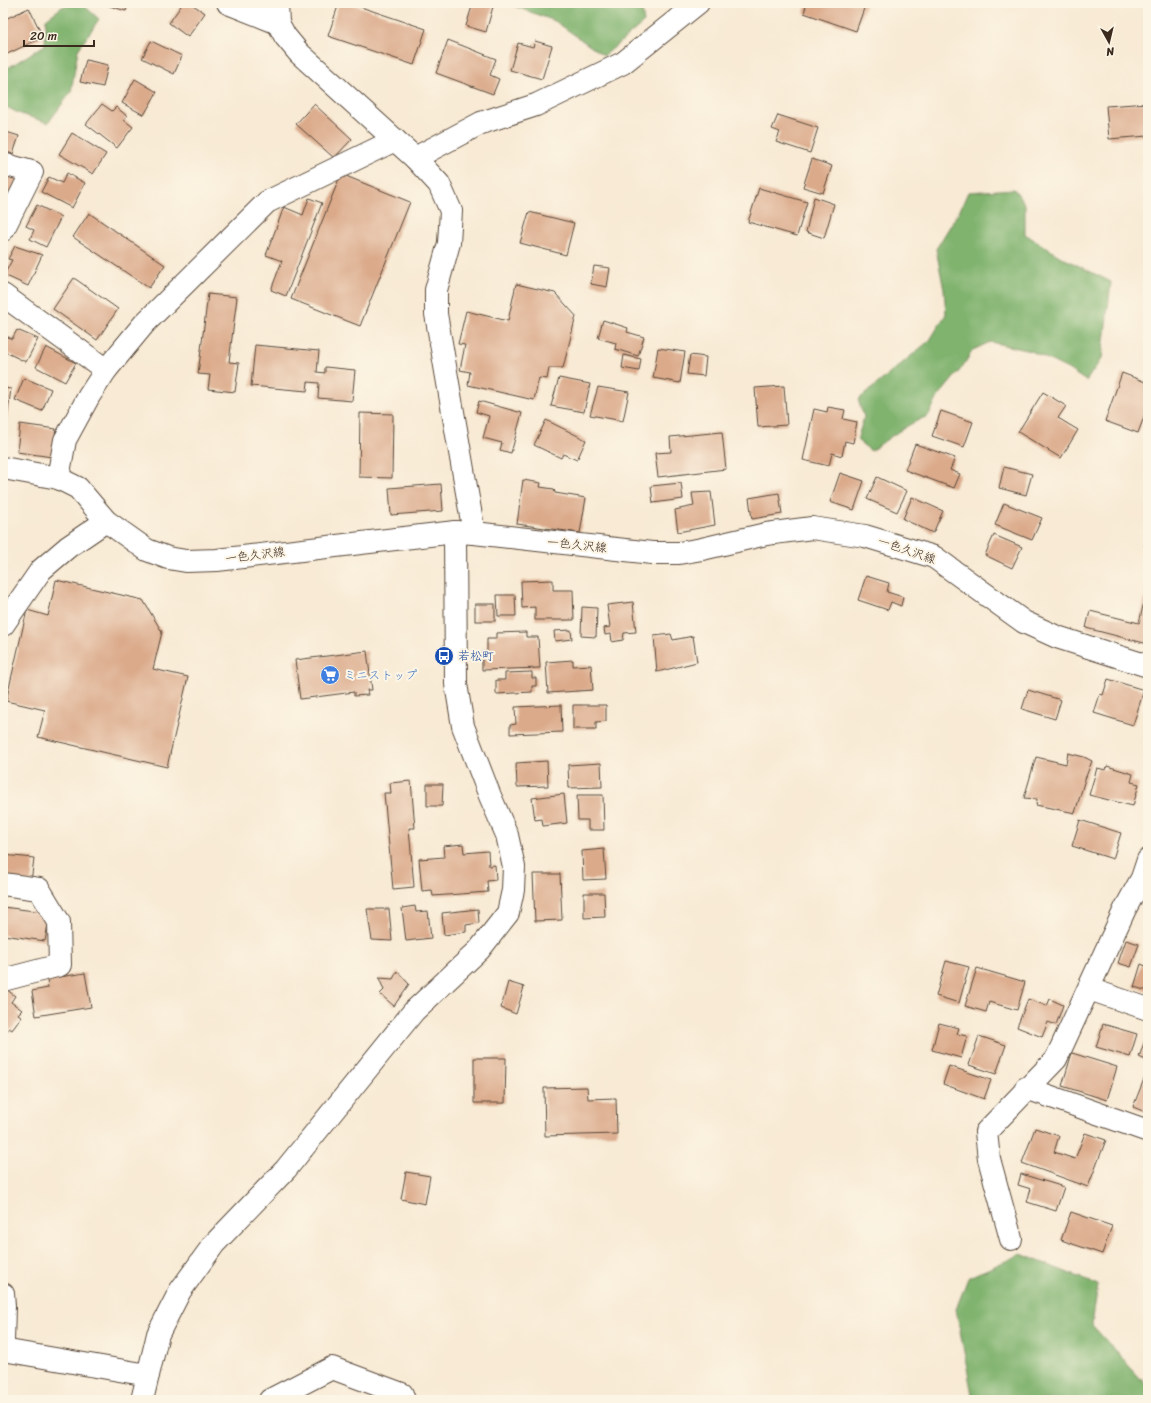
<svg xmlns="http://www.w3.org/2000/svg" width="1151" height="1403" font-family="Sriracha,'Klee One',sans-serif">
<style>
.forest{fill:#80b36e;stroke:#5e6e46}
.building{fill:#dbaa8b}
.lines{fill:none;stroke-linecap:round;stroke-linejoin:round}
.minor-casing{stroke:#574739;stroke-width:24}
.major-casing{stroke:#574739;stroke-width:24}
.minor{stroke:#fff;stroke-width:22}
.major{stroke:#fff;stroke-width:22}
.labels{text-anchor:middle;stroke-width:4;stroke-linejoin:round;paint-order:stroke}
.street-label{font-size:12px;fill:#3b2a1e;stroke:#fcf5e5}
.transit-label{font-size:12px;fill:#164399;stroke:#fcf5e5;text-anchor:start}
.shop-label{font-size:12px;fill:#366cbe;stroke:#fcf5e5;text-anchor:start}
</style>
<rect width="100%" height="100%" fill="#fcf5e5"/>
<filter id="ink" filterUnits="userSpaceOnUse"><feTurbulence type="fractalNoise" baseFrequency=".025" numOctaves="2"/><feDisplacementMap in="SourceGraphic" scale="8" xChannelSelector="R" yChannelSelector="G"/><feConvolveMatrix kernelMatrix="1 2 1 2 8 2 1 2 1" color-interpolation-filters="sRGB"/></filter>
<filter id="wash" filterUnits="userSpaceOnUse"><feTurbulence type="fractalNoise" baseFrequency=".012" numOctaves="4" result="noise"/><feDisplacementMap in="SourceGraphic" scale="16" xChannelSelector="R" yChannelSelector="G"/><feGaussianBlur stdDeviation="0.9" result="paint"/><feColorMatrix in="noise" values="0 0 0 0 0 0 0 0 0 0 0 0 0 0 0 0 0 1.4 0 .05"/><feComposite in="paint" operator="in"/></filter>
<g filter="url(#wash)">
<rect width="100%" height="100%" fill="#f8ead4"/>
<g class="forest">
<path d="M74 3H81L99 19 78 50 71 92 48 123 18 113 3 105V71L45 45 46 19 62 7Z"/>
<path d="M506 3H641L644 22 604 56 555 21Z"/>
<path d="M1014 189 1025 204V234L1061 257 1111 282 1102 358 1086 381 1068 369 1031 351 990 342 973 350 961 369 938 397 928 416C907 424 889 438 871 451L857 440 864 417 858 400 930 340 946 314 944 290 936 249 960 210 968 192Z"/>
<path d="M1021 1254 1098 1285 1092 1325 1148 1387V1400H973L956 1309 968 1278Z"/>
</g>
<g id="blocks">
<g class="building">
<path d="M100 3H132L131 5 128 4 126 11Z"/>
<path d="M183 3H190L205 13 188 37 169 23Z"/>
<path d="M339 3H349L426 29 414 65 328 36Z"/>
<path d="M473 3H494L486 32 466 26Z"/>
<path d="M807 3H866L856 31 804 13Z"/>
<path d="M29 8 43 37 3 56V20Z"/>
<path d="M448 40 496 59 490 75 499 79 493 94 436 73Z"/>
<path d="M151 41 182 56 174 74 142 58Z"/>
<path d="M535 41 552 46 542 79 510 70 518 43 533 47Z"/>
<path d="M86 60 108 65 103 87 80 82Z"/>
<path d="M135 79 157 92 144 115 122 103Z"/>
<path d="M1148 103V136L1109 139 1106 106Z"/>
<path d="M102 104 112 111 116 107 127 116 124 120 133 127 117 148 86 124Z"/>
<path d="M314 104 352 139 334 158 296 124Z"/>
<path d="M778 115 818 128 810 153 776 142 780 132 772 129Z"/>
<path d="M3 131 19 136 13 154 3 151Z"/>
<path d="M72 133 106 154 93 174 59 154Z"/>
<path d="M812 159 832 166 823 193 803 187Z"/>
<path d="M67 173 85 183 72 208 41 192 49 177 62 183Z"/>
<path d="M3 174 18 180 3 213Z"/>
<path d="M341 174 410 202 360 326 291 299Z"/>
<path d="M759 188 807 202 797 236 748 222Z"/>
<path d="M814 197 834 204 824 238 806 232Z"/>
<path d="M309 198 322 203 286 296 271 290 282 261 266 255 284 207 303 215Z"/>
<path d="M37 205 61 217 46 247 30 239 34 230 26 226Z"/>
<path d="M529 212 574 223 566 255 520 243Z"/>
<path d="M89 213 165 265 149 288 73 237Z"/>
<path d="M15 246 42 255 28 286 4 275 12 260 8 259Z"/>
<path d="M594 266 610 268 607 287 591 284Z"/>
<path d="M74 278 118 309 97 340 53 309Z"/>
<path d="M516 284 555 293 576 316 563 368H549L547 379 539 378 534 400 468 385 470 372 460 370 465 345 458 344 466 311 508 321Z"/>
<path d="M208 294 237 297 229 362 239 363 235 392 208 389 210 375 198 374Z"/>
<path d="M603 320 628 328 627 332 644 337 638 356 615 349 616 343 598 338Z"/>
<path d="M17 330 38 339 26 362 3 351V337L4 335 12 339Z"/>
<path d="M255 345 319 351 317 372 325 373V367L355 370 352 401 318 398 319 383 308 382 307 391 251 386Z"/>
<path d="M46 347 76 363 65 382 36 367Z"/>
<path d="M658 348 685 352 680 383 653 378Z"/>
<path d="M624 355 641 359 639 371 622 368Z"/>
<path d="M690 355 706 357 704 376 687 374Z"/>
<path d="M1122 373 1148 383V406L1138 433 1105 421Z"/>
<path d="M24 378 51 389 42 411 15 400Z"/>
<path d="M559 378 590 384 584 412 551 406Z"/>
<path d="M784 386 787 425 758 427 755 388Z"/>
<path d="M598 387 629 392 623 421 590 415Z"/>
<path d="M3 388 11 389 4 440H3Z"/>
<path d="M1043 392 1066 406 1058 418 1078 430 1061 458 1018 432Z"/>
<path d="M479 401 522 413 511 453 500 450 502 443 483 438 489 416 476 412Z"/>
<path d="M828 407 845 410 843 419 857 422 853 443 845 441 842 456 832 453 829 466 803 460 814 409 827 412Z"/>
<path d="M941 411 973 422 964 447 932 436Z"/>
<path d="M360 413 393 414 392 478 359 477Z"/>
<path d="M546 420 586 440 577 460 563 454 561 458 534 445Z"/>
<path d="M20 424 56 429 52 457 17 452Z"/>
<path d="M722 432 726 469 658 477 655 453 671 452 670 437Z"/>
<path d="M915 444 955 458 950 470 960 474 954 488 905 470Z"/>
<path d="M1004 467 1032 474 1026 495 999 488Z"/>
<path d="M840 473 864 481 854 510 830 502Z"/>
<path d="M877 477 907 491 897 512 867 499Z"/>
<path d="M523 480 541 483 540 487 554 489 555 493 586 498 580 533 517 524Z"/>
<path d="M681 483 683 499 653 503 651 486Z"/>
<path d="M441 484 443 511 391 515 389 488Z"/>
<path d="M711 492 715 525 678 532 675 510 694 506 692 493Z"/>
<path d="M779 493 782 514 752 519 749 498Z"/>
<path d="M912 497 943 511 933 533 903 519Z"/>
<path d="M1004 503 1042 518 1032 540 995 525Z"/>
<path d="M1147 532H1148V547L1144 546Z"/>
<path d="M994 535 1022 547 1012 568 985 555Z"/>
<path d="M866 576 889 583 887 592 903 597 901 606 891 602 888 610 858 600Z"/>
<path d="M56 580 143 600 162 632 153 669 188 677 167 767 38 737 45 710 6 701 27 610 48 616Z"/>
<path d="M553 580V590H573L574 620H535V607L522 608 521 581Z"/>
<path d="M1147 589 1148 644 1086 628 1090 611 1139 623Z"/>
<path d="M497 595H515L516 616H498Z"/>
<path d="M633 602 636 632 624 633 623 640 612 642 611 634 605 635 604 628 610 627 607 605Z"/>
<rect x="475" y="604" width="20" height="17"/>
<path d="M582 607 597 608 596 637 581 636Z"/>
<path d="M571 630 572 639 555 641 554 631Z"/>
<path d="M526 632V637H538L540 668 482 670V652H487V639H496V633Z"/>
<path d="M671 634 673 640 693 636 697 662 657 672 654 636Z"/>
<path d="M367 651 372 690H367L368 695 354 696V692L300 699 295 660Z"/>
<path d="M573 660V666L591 665 593 690 548 693 546 662Z"/>
<path d="M532 672V678H536V686H532V692L496 694V680H505V673Z"/>
<path d="M1108 679 1144 690 1133 725 1094 713 1100 694 1103 695Z"/>
<path d="M1028 690 1061 700 1055 719 1022 709Z"/>
<path d="M561 705 562 732 510 734V725L516 724 515 707Z"/>
<path d="M573 705H606V721L596 722V729H573Z"/>
<path d="M1068 753 1084 757 1092 761 1085 779 1075 813 1036 805 1037 799 1024 798 1036 757 1066 764Z"/>
<path d="M547 761 548 786 517 787 516 763Z"/>
<path d="M601 763 602 787 569 788 568 765Z"/>
<path d="M1107 766 1133 774 1131 782 1139 784 1133 806 1089 795 1097 768 1106 770Z"/>
<path d="M411 781 415 828H409L414 887 393 889 384 793H391L390 783Z"/>
<path d="M427 784H443L442 806H427Z"/>
<path d="M564 794 567 823 543 826 542 819 535 820 532 798Z"/>
<path d="M577 795H603L604 830H588V820H578Z"/>
<path d="M1080 820 1121 833 1113 859 1072 846Z"/>
<path d="M463 844 464 853 488 851 489 866 495 865 496 880 487 881 488 892 433 896 432 890 422 891 419 859 444 857 443 846Z"/>
<path d="M604 849 606 879 583 880 582 851Z"/>
<path d="M3 855 34 858 31 882 3 879Z"/>
<path d="M533 874H560L562 920 535 921Z"/>
<path d="M584 893H604L605 917 584 918Z"/>
<path d="M415 906 416 912 428 911 431 938 406 941 402 908Z"/>
<path d="M3 907 50 913 45 941 3 935Z"/>
<path d="M367 909H389L392 941 372 940Z"/>
<path d="M478 909 479 923 466 925V932L444 935 442 913Z"/>
<path d="M1126 940 1139 944 1131 967 1118 963Z"/>
<path d="M946 961 969 967 959 1003 936 996Z"/>
<path d="M1141 964 1148 967V991L1134 987Z"/>
<path d="M977 968 1025 982 1017 1010 989 1002 986 1012 965 1006Z"/>
<path d="M397 971 409 984 394 1006 380 994 384 990 379 978 393 979Z"/>
<path d="M85 973 91 1007 36 1016 32 991 48 988 47 979Z"/>
<path d="M508 982 524 987 516 1014 501 1008Z"/>
<path d="M6 989 15 996 11 1002 22 1010 18 1014 22 1017 12 1030 9 1028 3 1036V990Z"/>
<path d="M1028 999 1047 1006 1050 999 1063 1005 1056 1025 1048 1022 1042 1037 1017 1027Z"/>
<path d="M939 1023 959 1028 957 1034 967 1036 961 1058 932 1050Z"/>
<path d="M1103 1024 1137 1034 1130 1057 1096 1047Z"/>
<path d="M1148 1032V1061L1139 1057Z"/>
<path d="M979 1036 1006 1045 996 1074 969 1065Z"/>
<path d="M1072 1053 1117 1067 1107 1100 1062 1086Z"/>
<path d="M474 1058H506L505 1103H474Z"/>
<path d="M949 1066 991 1080 984 1099 943 1084Z"/>
<path d="M1146 1074 1148 1075V1113L1133 1107Z"/>
<path d="M587 1087 588 1099 616 1098 617 1134 545 1136 544 1088Z"/>
<path d="M1035 1128 1059 1136 1054 1152 1075 1159 1085 1133 1106 1140 1088 1187 1022 1163Z"/>
<path d="M406 1172 430 1176 425 1204 401 1199Z"/>
<path d="M1021 1174 1064 1187 1056 1211 1027 1202 1031 1189 1018 1185Z"/>
<path d="M1071 1212 1112 1226 1102 1254 1061 1240Z"/>
</g>
</g>
</g>
<g filter="url(#ink)">
<use href="#blocks" fill-opacity="0" stroke="#574739" stroke-width="1"/>
<g class="lines">
<defs>
<g id="minor">
<path d="M228 3 278 23"/>
<path d="M277 3 278 23 285 36 299 53 395 140 415 158 439 184 451 211 449 243 436 290V314L474 533"/>
<path d="M415 158 481 123 536 105 623 63 698 3"/>
<path d="M3 164 32 172 3 230"/>
<path d="M3 295 106 370"/>
<path d="M58 478 65 440 89 396 106 370 144 324 267 202 395 140"/>
<path d="M3 625 41 570 68 547 106 521"/>
<path d="M3 884 39 889 59 922 60 965 3 980"/>
<path d="M1089 989 1148 1009"/>
<path d="M1026 1088 1148 1131"/>
<path d="M1011 1239 989 1159 986 1132 1056 1059 1125 909 1142 878 1148 860"/>
<path d="M3 1294 4 1306 3 1342"/>
<path d="M3 1350 148 1375"/>
<path d="M142 1400 158 1334 180 1291 214 1244 286 1169 414 1011 479 950 508 913 513 890 514 867 507 835 490 796 463 726 456 684 455 532"/>
<path d="M270 1400 332 1368 402 1394 404 1400"/>
</g>
<path id="major" d="M3 468 58 478 78 488 106 521 147 550 168 558 186 561 217 560 455 532 474 533 652 553H679L702 549 766 534 812 528 865 536 934 557 1024 622 1057 637 1148 666"/>
</defs>
<use href="#minor" class="minor-casing"/>
<use href="#major" class="major-casing"/>
<use href="#minor" class="minor"/>
<use href="#major" class="major"/>
</g>
</g>
<defs>
<symbol id="bus-disc" viewBox="-11 -11 22 22"><circle r="9.5" fill="#1a4fb4" stroke="#fcf5e5"/><path d="M-5-6H5V4H4V6H2V4H-2V6H-4V4H-5ZM-3.5-4V0h7V-4ZM-3.5 1.2v1.5H-2V1.2ZM2 1.2v1.5H3.5V1.2Z" fill="#fff"/></symbol>
<symbol id="supermarket-disc" viewBox="-11 -11 22 22"><circle r="9.5" fill="#3f7fe0" stroke="#fcf5e5"/><path d="M-6-5.5h2.5l.6 2H6L4.5 2H-2.5L-4.4-4H-6ZM-1.5 3.2a1.3 1.3 0 1 0 .1 0ZM3 3.2a1.3 1.3 0 1 0 .1 0Z" fill="#fff"/></symbol>
</defs>
<g fill-rule="evenodd">
<use href="#bus-disc" x="433" y="645" width="22" height="22"/>
<use href="#supermarket-disc" x="319" y="664" width="22" height="22"/>
</g>
<g class="labels">
<g class="street-label">
<text transform="translate(577 545) rotate(6)" y="4">一色久沢線</text>
<text transform="translate(907 550) rotate(19)" y="4">一色久沢線</text>
<text transform="translate(255 555) rotate(-7)" y="4">一色久沢線</text>
</g>
<g class="transit-label">
<text x="458" y="660">若松町</text>
</g>
<g class="shop-label">
<text x="344" y="679">ミニストップ</text>
</g>
</g>
<rect width="1151" height="1403" fill="none" stroke="#fcf5e5" stroke-width="16"/>
<g transform="translate(1109 42) rotate(172)" stroke="#fcf5e5" stroke-width="3" paint-order="stroke">
<path d="M0-3L7 15L0 10L-7 15Z" fill="#3b2a1e"/>
<text y="-6" font-size="11" font-weight="bold" text-anchor="middle" fill="#3b2a1e">N</text>
</g>
<path d="M24 40v6h70v-6" fill="none" stroke="#3b2a1e" stroke-width="2"/>
<text x="30" y="40" font-size="12" fill="#3b2a1e" stroke="#fcf5e5" stroke-width="3" paint-order="stroke">20 m</text>
</svg>
